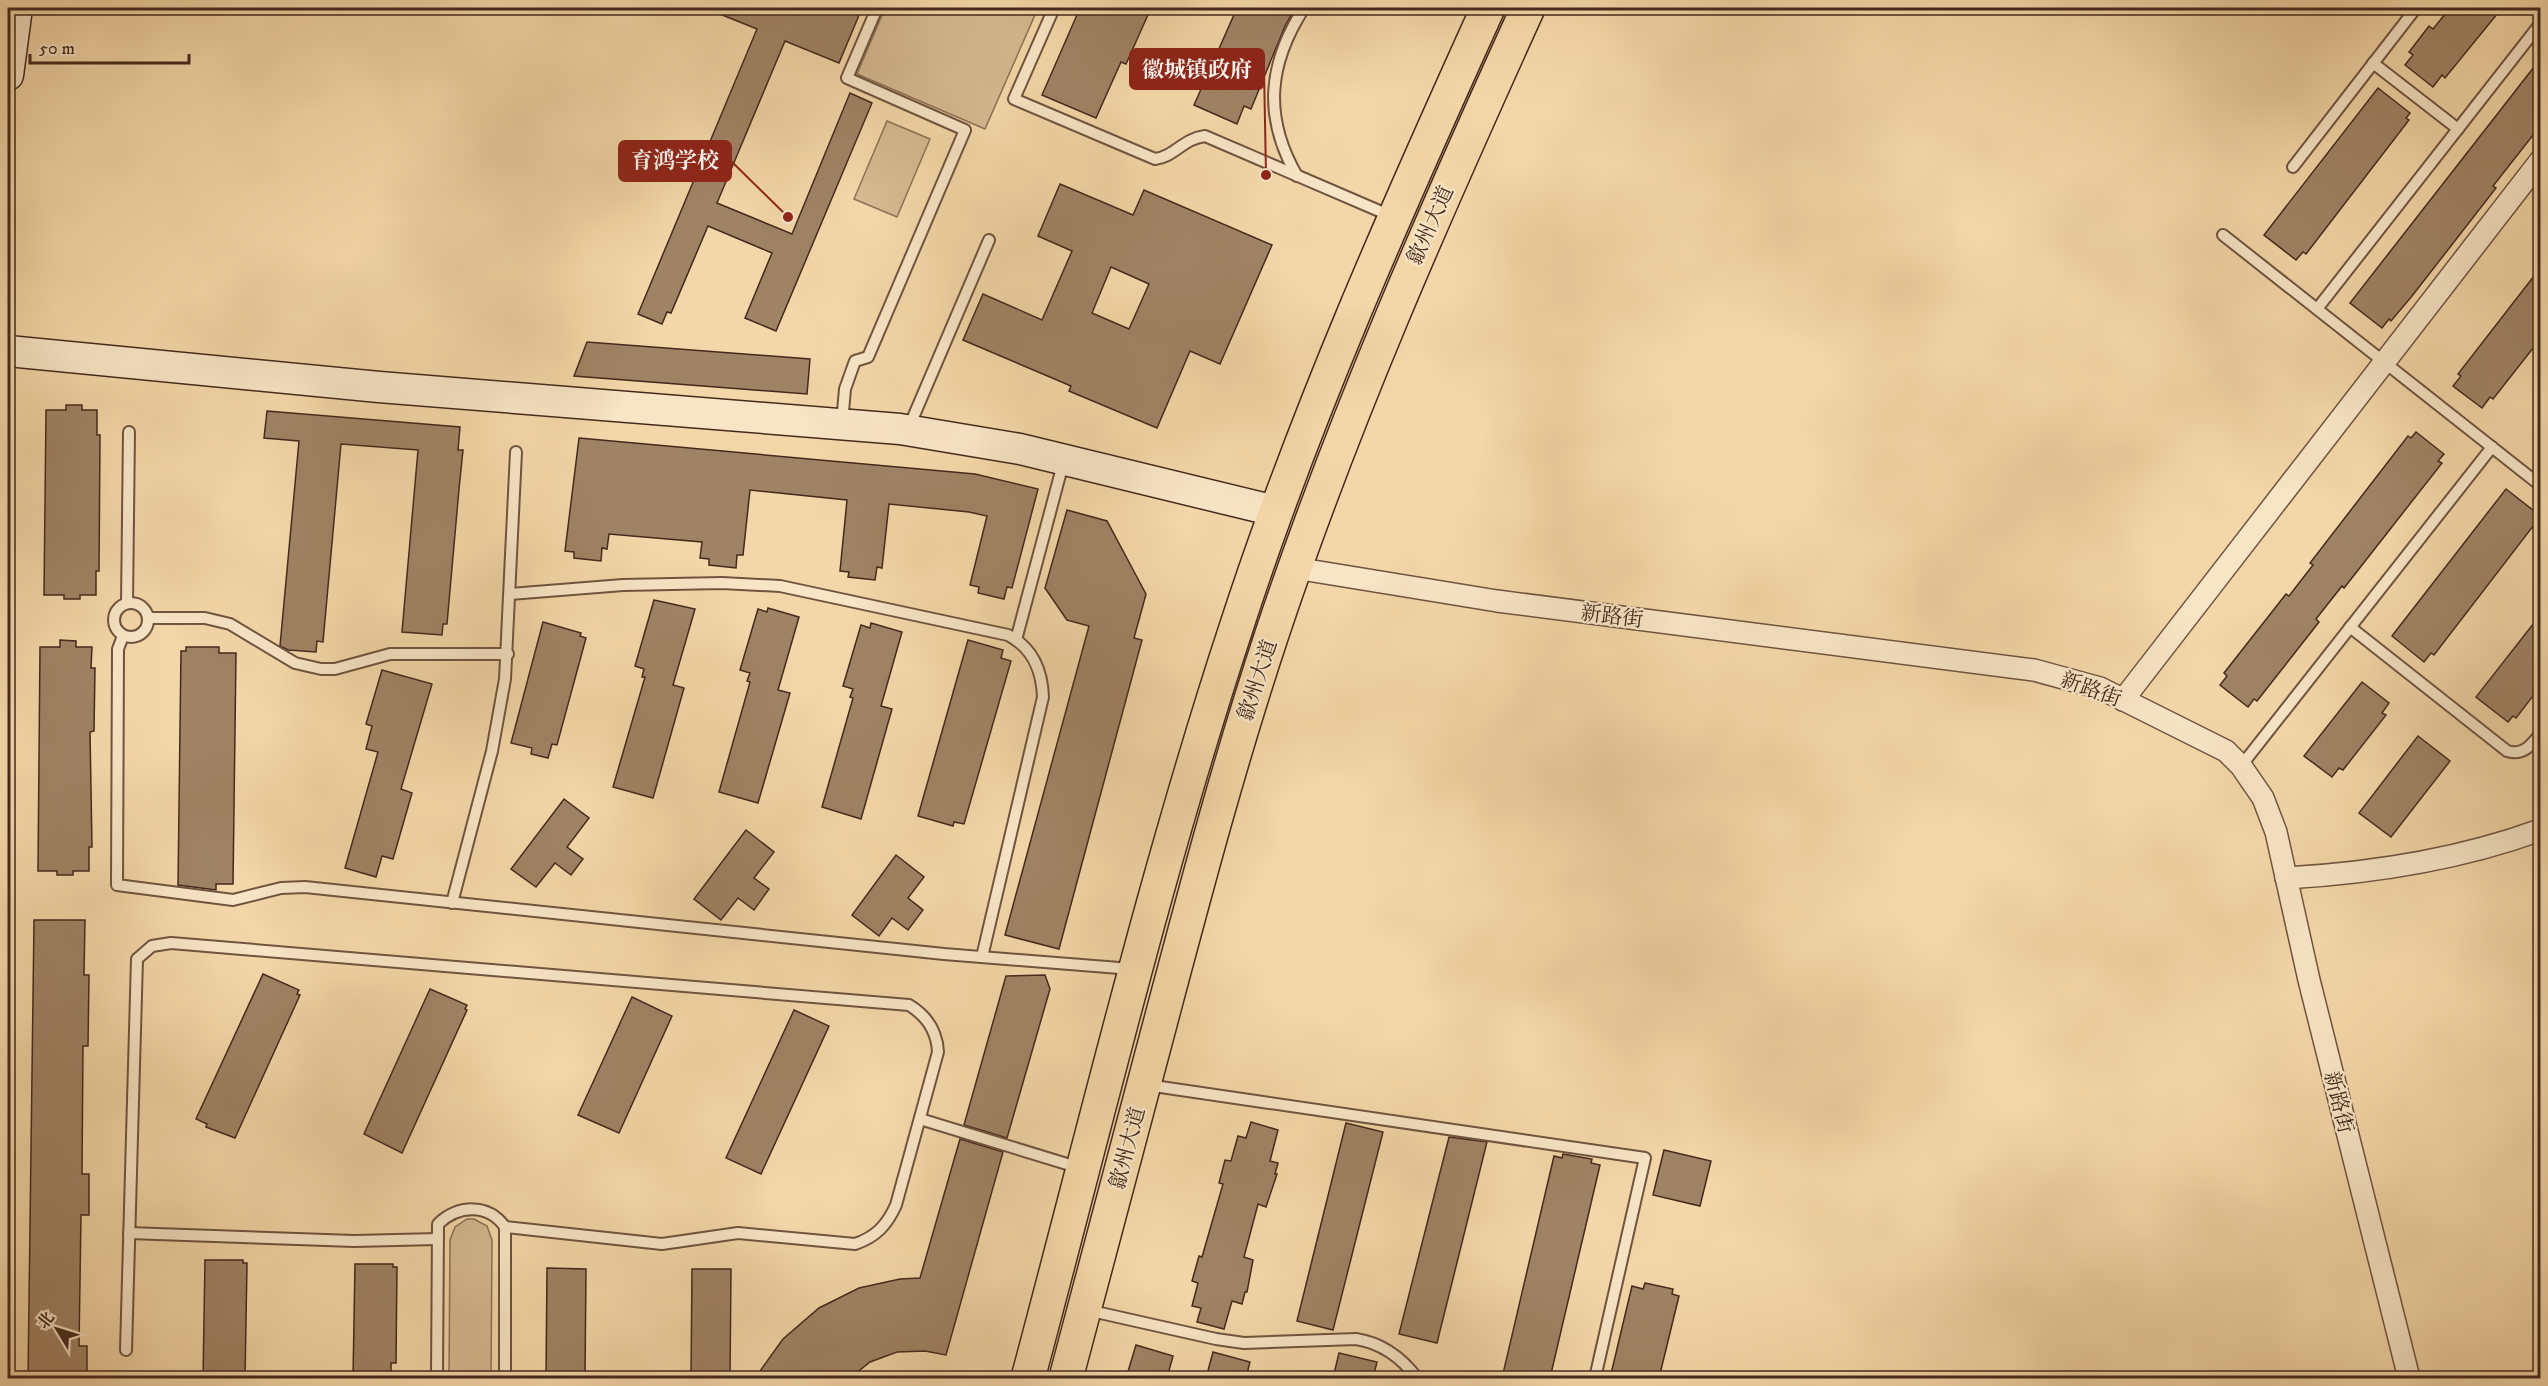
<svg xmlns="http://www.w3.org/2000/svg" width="2548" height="1386" font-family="'IM FELL DW Pica','Noto Serif SC',serif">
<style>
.green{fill:#d6b990;stroke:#8d7156;stroke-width:1.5}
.building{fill:#a08365;stroke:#44291d;stroke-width:1.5;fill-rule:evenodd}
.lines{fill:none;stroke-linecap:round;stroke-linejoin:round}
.lane-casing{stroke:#705440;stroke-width:14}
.street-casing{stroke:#705440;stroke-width:24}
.secondary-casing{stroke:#44291d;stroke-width:33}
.highway-casing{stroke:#44291d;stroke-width:36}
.lane{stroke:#f8e5c6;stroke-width:10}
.street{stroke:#f8e5c6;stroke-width:21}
.secondary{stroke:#f8e5c6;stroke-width:30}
.highway{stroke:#f4d7a8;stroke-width:33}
.labels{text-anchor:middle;stroke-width:4.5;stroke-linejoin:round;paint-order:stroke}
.street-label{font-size:21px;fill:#44291d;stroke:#f8e5c6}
.leader{fill:none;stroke:#8f2418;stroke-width:2}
.callout-dot{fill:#8f2418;stroke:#f8e5c6;stroke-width:2}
.callout{fill:#8f2418;stroke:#8f2418;stroke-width:2}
.callout-label{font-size:22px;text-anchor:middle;font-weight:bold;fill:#fff}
</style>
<rect width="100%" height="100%" fill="#f4d7a8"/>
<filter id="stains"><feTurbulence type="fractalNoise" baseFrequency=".00333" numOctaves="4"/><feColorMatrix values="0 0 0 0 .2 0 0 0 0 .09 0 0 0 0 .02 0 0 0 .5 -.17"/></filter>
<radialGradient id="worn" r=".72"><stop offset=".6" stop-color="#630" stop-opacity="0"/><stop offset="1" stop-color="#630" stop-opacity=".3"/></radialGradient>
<g class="green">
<path d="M885 8H1038L985 129 857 74Z"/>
<path d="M887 121 930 139 897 217 854 199Z"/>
<path d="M467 1219H474L487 1226 492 1240 491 1378H449L450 1240 455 1227Z"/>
</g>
<g class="building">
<path d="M705 8H862L839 63 785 41 717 203 792 234 850 93 872 103 776 331 745 318 772 253 708 226 671 313 667 312 662 324 638 314 757 29Z"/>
<path d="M1080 8H1151L1126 64 1121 62 1096 118 1042 95Z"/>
<path d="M1237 8H1295L1285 26 1251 109 1244 106 1237 124 1194 105Z"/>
<path d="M2450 8H2502L2445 78 2442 75 2433 87 2405 65 2413 55 2409 52 2429 26 2433 29Z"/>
<path d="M2541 58V125L2493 186 2496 188 2412 296 2391 321 2389 319 2382 328 2350 303Z"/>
<path d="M2378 88 2410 113 2406 118 2409 120 2306 254 2303 252 2296 260 2264 235Z"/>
<path d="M1060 184 1133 215 1144 190 1272 245 1220 364 1190 351 1157 428 1069 391 1071 386 963 340 983 294 1042 320 1072 251 1038 236ZM1111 267 1149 284 1129 329 1092 313Z"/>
<path d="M2541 267V338L2493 399 2490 397 2482 408 2453 386 2461 376 2458 374Z"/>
<path d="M587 342 810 359 807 394 574 376Z"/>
<path d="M66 405H82V410H97V435H100L99 571H96V595H80V599H64V595H44L46 410H66Z"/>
<path d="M267 411 460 427 458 450H463L459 489 447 624H443L442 635 402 632 418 450 341 444 323 642 317 641 316 652 288 650 280 646 299 441 264 438Z"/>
<path d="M2416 432 2444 454 2438 461 2442 463 2344 588 2342 586 2316 619 2319 622 2257 701 2254 699 2248 707 2220 685 2227 676 2224 673 2286 594 2289 596 2313 565 2310 563 2408 436 2411 438Z"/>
<path d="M579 438 975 474 1038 489 1012 588 1007 587 1004 599 978 593 979 587 970 585 987 516 969 512 889 504 882 568 877 567 875 580 848 577 849 572 840 571 847 500 750 490 743 555H737L736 568 709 565V559L700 558 702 542 609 534 607 549 602 548 601 561 574 558V552L565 551Z"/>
<path d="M2506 489 2538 514 2534 519 2537 521 2434 655 2431 653 2424 662 2392 636Z"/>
<path d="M1067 510 1107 521 1146 594 1134 638 1142 640 1059 949 1005 935 1089 626 1067 620 1045 588Z"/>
<path d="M654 600 695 609 673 685 684 688 653 798 613 787 645 677H642L644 669 635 666Z"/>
<path d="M768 608 799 617 778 690 790 693 758 803 719 792 750 682 747 681 750 673 740 670 758 609 767 612Z"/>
<path d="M2541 614V680L2533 690 2536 692 2516 718 2513 716 2508 722 2476 697Z"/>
<path d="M543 622 581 633 580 636 586 638 557 745 552 744 548 758 531 754 532 748 511 743Z"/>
<path d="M871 623 902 632 881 706 892 709 861 819 822 807 853 698 850 697 853 689 843 686 861 625 870 628Z"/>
<path d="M60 640 76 641V647H92L91 668H95L94 731 90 732 92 847H89V871H73V875H57V871H38L40 647H60Z"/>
<path d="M968 640 1003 650 1001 658 1011 661 964 824 954 822 953 826 918 816Z"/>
<path d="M186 647H219V653H236L233 884H216V890L178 885 181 651H186Z"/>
<path d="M382 670 432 684 401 789 412 793 393 859 382 856 376 877 345 868 378 752 366 749 372 726 366 724Z"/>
<path d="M2362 682 2389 703 2382 713 2386 715 2343 770 2339 768 2332 777 2304 756Z"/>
<path d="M2418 736 2450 761 2391 837 2359 813Z"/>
<path d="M564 799 589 818 567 847 583 859 571 875 555 863 536 887 511 869Z"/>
<path d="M746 830 774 852 754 878 769 889 754 910 738 898 721 920 694 899Z"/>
<path d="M896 855 924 877 908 898 923 910 908 930 892 918 879 936 852 915Z"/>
<path d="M34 920H85L84 975H89L88 1046H83L82 1174H89V1215H81L79 1346H87V1378H28Z"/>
<path d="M263 974 299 990 297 994 300 995 235 1138 206 1127 207 1124 196 1119Z"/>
<path d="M1045 975 1050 989 1007 1138 964 1125 1006 976Z"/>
<path d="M430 989 467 1005 465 1009 467 1010 402 1153 364 1134Z"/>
<path d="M632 997 672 1016 619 1133 578 1115Z"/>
<path d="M794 1010 829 1026 761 1174 726 1158Z"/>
<path d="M1251 1122 1278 1130 1270 1161 1278 1163 1275 1174H1277L1266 1207 1258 1204 1244 1257 1253 1260 1247 1292H1245L1242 1304 1232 1301 1224 1329 1197 1322 1201 1308 1192 1306 1198 1283 1192 1281 1199 1256 1202 1257 1223 1184 1219 1183 1225 1160 1231 1161 1238 1136 1246 1138Z"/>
<path d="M1346 1123 1383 1132 1333 1330 1297 1321Z"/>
<path d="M1449 1137 1487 1142 1437 1343 1399 1334Z"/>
<path d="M960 1139 1003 1152 946 1355 925 1351 897 1352 870 1362 850 1378H755L783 1339 819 1308 859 1288 900 1279 920 1278Z"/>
<path d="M1664 1150 1711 1161 1700 1206 1653 1195Z"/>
<path d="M1563 1154 1592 1159 1591 1163 1600 1165 1550 1378H1502L1554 1156 1562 1158Z"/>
<path d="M205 1260H243V1263H247L245 1378H203Z"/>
<path d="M355 1264H393V1267H397L396 1363H391V1378H353Z"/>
<path d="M547 1268 586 1269 585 1378H546Z"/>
<path d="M692 1269H731L730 1378H691Z"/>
<path d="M1645 1283 1673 1289 1672 1294 1679 1296 1659 1378H1610L1632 1286 1643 1289Z"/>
<path d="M1136 1345 1173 1356 1167 1378H1126Z"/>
<path d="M1213 1352 1250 1362 1246 1378H1206Z"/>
<path d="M1339 1353 1377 1362 1373 1378H1333Z"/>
</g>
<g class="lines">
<defs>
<g id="lane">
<path d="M1054 8 1014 99 1155 159C1176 156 1182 139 1205 136L1391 216"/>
<path d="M2373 63 2458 129"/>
<path d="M2293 167 2416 8"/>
<path d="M1297 176C1263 117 1268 64 1304 8"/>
<path d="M2223 235 2540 485"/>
<path d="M2317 309 2540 24"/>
<path d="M842 423 845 389 855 361 868 357 965 130 847 78 877 8"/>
<path d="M909 427 989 240"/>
<path d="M510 594 623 585 722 583 780 586 1008 635C1033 648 1042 670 1043 697L982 957"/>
<circle cx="131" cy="620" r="17"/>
<path d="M127 603 129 432"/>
<path d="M148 618H205L230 624 295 663 321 669H335L390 654H508"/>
<path d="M2350 627 2507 751C2524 756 2531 745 2540 734"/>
<path d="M123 636 118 649 117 885 233 900 281 888 305 887 944 954 1132 969"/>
<path d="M1016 640 1064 460"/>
<path d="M2241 766 2492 447"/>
<path d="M452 903 492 751 505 679 516 452"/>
<path d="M1147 1085 1645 1158 1595 1378"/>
<path d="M920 1119 1080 1168"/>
<path d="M129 1233 354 1241 438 1239"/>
<path d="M1087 1310 1216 1339 1244 1343 1356 1339C1382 1343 1401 1357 1417 1378"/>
<path d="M126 1350 137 959 152 946 171 943 909 1005C927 1016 937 1031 938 1052L896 1205C887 1225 876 1237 855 1244L738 1233 662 1244 505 1227"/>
<path d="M437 1378 438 1224C458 1205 488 1203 505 1227V1378"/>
</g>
<g id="street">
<path d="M1295 568 1497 601 2034 670 2100 688 2226 751 2241 766 2263 798 2276 832 2309 980 2409 1378"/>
<path d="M2123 700 2540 161"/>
<path d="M2286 878C2373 873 2458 860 2540 830"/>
</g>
<g id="secondary">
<path d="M8 75 17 8"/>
<path d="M8 351 379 387 900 429 1020 449 1275 511"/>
</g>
<g id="highway">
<path d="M1028 1378C1095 1128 1155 874 1236 628 1305 415 1396 211 1488 8"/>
<path d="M1066 1378C1099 1254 1132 1130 1165 1005 1198 881 1231 757 1272 634 1344 418 1434 215 1528 8"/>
</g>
</defs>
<use href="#lane" class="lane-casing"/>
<use href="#street" class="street-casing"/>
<use href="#secondary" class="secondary-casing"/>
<use href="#highway" class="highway-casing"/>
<use href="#lane" class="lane"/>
<use href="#street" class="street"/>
<use href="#secondary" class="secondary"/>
<use href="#highway" class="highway"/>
</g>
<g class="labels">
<g class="street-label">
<text transform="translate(1430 225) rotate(-66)" y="7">歙州大道</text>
<text transform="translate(1612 616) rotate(7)" y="7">新路街</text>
<text transform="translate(1257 680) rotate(-72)" y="7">歙州大道</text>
<text transform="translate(2091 689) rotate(20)" y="7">新路街</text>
<text transform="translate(2339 1102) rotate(76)" y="7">新路街</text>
<text transform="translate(1127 1148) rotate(-75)" y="7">歙州大道</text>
</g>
</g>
<path class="leader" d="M1266 175L1264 69M788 217L731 161"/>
<g class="callout-dot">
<circle cx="1266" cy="175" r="6"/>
<circle cx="788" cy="217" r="6"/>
</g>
<g class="callout">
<rect x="1130" y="49" width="134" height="40" rx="6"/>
<rect x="619" y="141" width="112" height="40" rx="6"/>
</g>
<g class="callout-label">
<text x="1197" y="77">徽城镇政府</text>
<text x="675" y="168">育鸿学校</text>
</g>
<rect width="2548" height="1386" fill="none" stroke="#f4d7a8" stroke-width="30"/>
<rect x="9" y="9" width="2530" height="1368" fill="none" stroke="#44291d" stroke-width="3"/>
<rect x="15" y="15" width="2518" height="1356" fill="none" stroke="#44291d" stroke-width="1.5"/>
<g transform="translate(57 1329) rotate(308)" stroke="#f8e5c6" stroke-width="4.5" paint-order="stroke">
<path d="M0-4.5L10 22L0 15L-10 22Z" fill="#44291d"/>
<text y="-9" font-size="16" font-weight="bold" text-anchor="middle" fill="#44291d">北</text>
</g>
<path d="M30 54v9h159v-9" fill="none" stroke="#44291d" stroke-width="3"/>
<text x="39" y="54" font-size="18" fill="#44291d" stroke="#f8e5c6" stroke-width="4.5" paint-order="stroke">50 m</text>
<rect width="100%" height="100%" filter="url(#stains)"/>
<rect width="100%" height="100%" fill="url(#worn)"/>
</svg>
